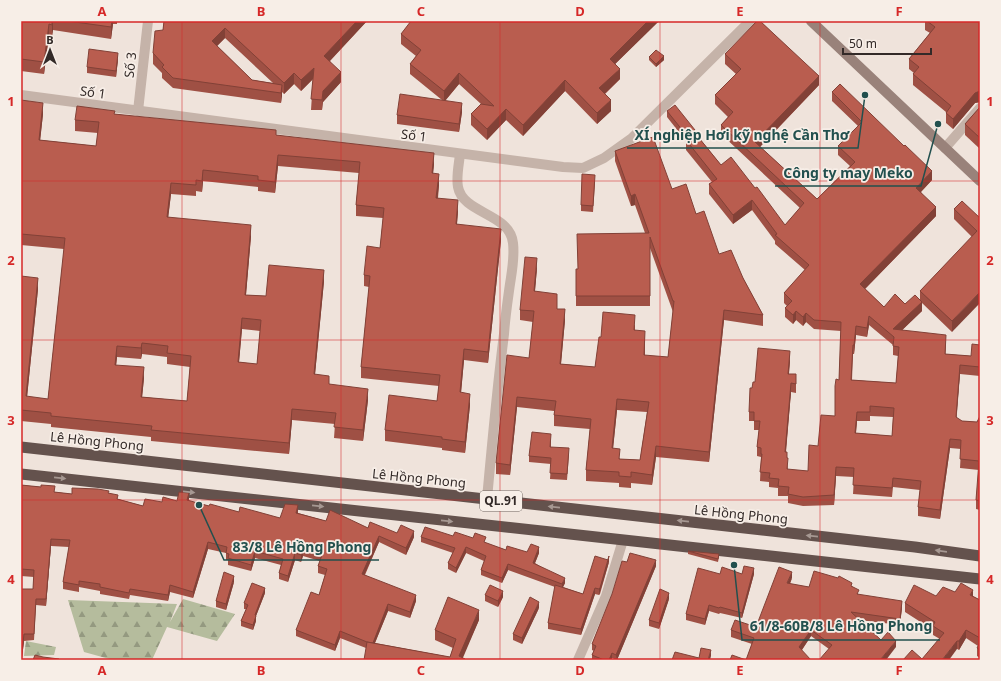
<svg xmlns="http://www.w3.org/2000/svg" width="1001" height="681" font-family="'Noto Sans',sans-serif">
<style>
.forest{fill:url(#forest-firs)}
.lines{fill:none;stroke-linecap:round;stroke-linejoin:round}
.minor{stroke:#c5b3a9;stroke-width:10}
.tertiary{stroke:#c5b3a9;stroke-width:10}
.secondary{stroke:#99827a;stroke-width:10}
.trunk{stroke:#64524d;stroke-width:11}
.wall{fill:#9f5044;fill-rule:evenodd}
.shaded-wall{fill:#824137}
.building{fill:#b95d4f;stroke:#824137;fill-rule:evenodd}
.oneway{fill:#a69892}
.grid{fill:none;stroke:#d62828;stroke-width:1;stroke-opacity:0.55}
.labels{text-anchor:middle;stroke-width:3.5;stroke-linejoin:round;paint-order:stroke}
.shield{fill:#f7eee7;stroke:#6e6561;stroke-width:1}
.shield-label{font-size:12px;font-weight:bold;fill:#332a28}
.street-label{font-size:13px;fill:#332a28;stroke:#f7eee7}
.leader{fill:none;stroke:#22504e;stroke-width:1.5}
.callout-dot{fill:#22504e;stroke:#f7eee7;stroke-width:1.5}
.callout-label{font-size:14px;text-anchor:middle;font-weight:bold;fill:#22504e;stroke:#f7eee7;stroke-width:3.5;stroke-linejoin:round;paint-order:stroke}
.neatline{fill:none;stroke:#d62828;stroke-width:1.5}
.grid-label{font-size:13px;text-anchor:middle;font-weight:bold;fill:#d62828}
</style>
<defs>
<pattern id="forest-firs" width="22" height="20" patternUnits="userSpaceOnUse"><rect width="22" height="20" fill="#b5bc9d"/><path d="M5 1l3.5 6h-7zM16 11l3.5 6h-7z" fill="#949980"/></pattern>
</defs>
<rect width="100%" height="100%" fill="#efe3db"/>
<g class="forest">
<path d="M183 599 235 614 217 641 167 627 152 660H113L84 652 68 600 177 604 170 622Z"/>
<path d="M26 641 56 647 54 655 24 656Z"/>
</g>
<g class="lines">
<g class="minor">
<path d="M945 148 980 108"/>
<path d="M460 154C459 164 456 177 458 187 463 214 510 213 513 243 515 260 511 275 509 291 507 305 505 319 504 334 497 389 492 444 487 499"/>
<path d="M578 660 606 596 623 540"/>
</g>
<g class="tertiary">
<path d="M21 95 563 167 583 168 604 158 632 138 750 21"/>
<path d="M138 111 148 21"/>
</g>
<path class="secondary" d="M811 21 980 181"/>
<g class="trunk">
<path d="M21 447 915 547 980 556"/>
<path d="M21 474 980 579"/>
</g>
</g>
<g class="wall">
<path d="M21 21H117V24H113L111 39 53 30 52 36 49 35 44 74 21 71Z"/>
<path d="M164 21H367L330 61 341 82 323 102 322 110H311L313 79 301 91 294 84 284 94 282 92 281 103 173 88 162 78V73L153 64V53L163 30ZM225 38 273 83 252 80 217 46Z"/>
<path d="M410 21H659L615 64 620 79 605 94 611 111 597 124 565 91 523 136 506 120 487 140 471 125V114L481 104 459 84 445 101 462 112 459 132 397 124V115L442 100 410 74V64L416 56 401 44V34L411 22Z"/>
<path d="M925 21H980V102L975 103 953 129 946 123V112L913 85V74L914 73 909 69V59L930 33 925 30Z"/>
<path d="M725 54 819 85 760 147 817 199 850 166 838 155V146L858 126 832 101V92L932 180 921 192 936 216 865 289 884 307 905 304 920 300V291L972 237 954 219V209L980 218 952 332 922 303V311L902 330 946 344 945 354 971 356 980 345V376L960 374 956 418 962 421 977 422 980 416V510L976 509V500L979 470 960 468 961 449 950 448 940 519 918 516V507L920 490 893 487 892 497 853 494 854 477 836 476 834 505 803 506 788 503V496H778V488L769 487V482L760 481 761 457 757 456V447L759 430H754V421H749V412L752 388 755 382 790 360 789 374 796 383V393L791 392 786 452 788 470 808 471 818 446 835 416 839 380 841 331 814 329 806 322 803 326 796 320 793 324 785 317V308L787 306 784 303V293L805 270 775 244V241L752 210 733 224 709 194V184L712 182 686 150V141L667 117V111L695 133 721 165 785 225 800 208 721 134V125L728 117 715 104V95L736 74 725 64ZM869 325 893 345V355L898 356 896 383 852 380 853 354H854L856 335 867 337ZM870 416 893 417 892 436 856 433 857 421H870Z"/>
<path d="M649 57 664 60 656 67 649 60Z"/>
<path d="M118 59 116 77 87 73V67Z"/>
<path d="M21 100 43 114 40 140 96 146 98 133 75 131V120L115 114 276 135 434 164 433 173 439 185 438 198 458 211 457 224 501 240 488 363 464 360 461 393 470 405 465 453 442 450V448L385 441V430L437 401 439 386 361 378V367L369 287 364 286V275L380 248 383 218 356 216V205L359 173 278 166 275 193 258 191V187L203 181 202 192 196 191V196L171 194 168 217 251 236 246 295 266 296 324 281 315 374 329 384 368 400 363 441 334 438 335 424 292 420 289 454 151 441V437L51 427V424L21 421V276L38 289 27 397 48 399 64 249 21 245V247ZM242 329 260 331 257 364 239 362ZM142 354 167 357V364L190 367 187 401 142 397 144 378 116 365 117 357 141 359Z"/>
<path d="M980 107V149L965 135V124Z"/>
<path d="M615 151 672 189 696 214 719 254 743 278 763 315V326L724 320 709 462 656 457 652 485 631 483V488L619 487V483L586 481V470L590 429 554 426V411L517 407 510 475 496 474V463L529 358 533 322 520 320V310L537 268 535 291 557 309 565 320 561 364 595 367 601 337 635 325V330L645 341V356L668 357 673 312 650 248V306H576V269H578L645 233 635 205 631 206 615 161ZM617 410 647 412 640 460 620 459 613 448Z"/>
<path d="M595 181 593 212 581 211V205Z"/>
<path d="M551 440V447L569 454 567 480 550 479 551 464 529 462V456Z"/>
<path d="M21 485 41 487 55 492 72 494 109 493 118 499 143 506 162 502 177 501 189 499V501L209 506 239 512 280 518 298 511V513L326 521 368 528 414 537 406 555 379 542 365 575 416 601 410 618 388 611 375 643 450 657 453 648 435 640V630L479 620 462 658 465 660 366 648 340 638 335 651 296 636V630L319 595 325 575 318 573V566L320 561 303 556 301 562 295 560 288 582 279 579V573L281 565 255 558 251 571 228 565V560H226V553L208 549 193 598 170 592 168 601 130 595 129 599 100 594V591L79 587V592L63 589V582L69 547 51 546 46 606 36 605 34 640 24 641 22 658H21V589H33L34 577 21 576Z"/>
<path d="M453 536 486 543 506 550 527 552 539 553 535 563 565 583 563 587 583 594 609 562 600 594 599 595 595 594 581 635 548 629V623L555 587 508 570 502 583 481 575V570L484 561 466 553 456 573 448 569V563L453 553 421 542V537Z"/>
<path d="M688 551 719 557 718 562 688 554Z"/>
<path d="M627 562 656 566 617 660 612 658 611 660H592V655L594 651 592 650V644Z"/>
<path d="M720 574H754L742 618 720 613 719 614 709 611 705 625 686 620V614Z"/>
<path d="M792 578 790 584 809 587 852 586 859 595 902 607 900 625 859 620 881 640 896 647 829 649 811 636 802 650 746 660 752 644 731 637V630L756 627Z"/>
<path d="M234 582 226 610 216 607V601Z"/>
<path d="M955 592 973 596 980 600V658L977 656V648L978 646 966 638 959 650 933 635V630L905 612V603Z"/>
<path d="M265 593 256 616V621L253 630 241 626V621L246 609H244V603Z"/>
<path d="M485 595 503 597 498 607 485 601Z"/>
<path d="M669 599 659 629 649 626V620Z"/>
<path d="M539 608 522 644 513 640V634Z"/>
</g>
<g class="shaded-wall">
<path d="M53 21V30L52 36V25Z"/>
<path d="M112 21H113V24L111 39V27Z"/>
<path d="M357 21H367L324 67V56Z"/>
<path d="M648 21H659L610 69V59Z"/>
<path d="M49 24V35L44 74V62Z"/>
<path d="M225 28V38L212 51V41Z"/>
<path d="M118 53V59L116 77V71Z"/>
<path d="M664 56V60L656 67V64Z"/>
<path d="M314 68V78L301 91V80Z"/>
<path d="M620 69V79L599 99V88Z"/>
<path d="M341 72V82L323 102 322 110 323 91Z"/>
<path d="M294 73V84L284 94V83Z"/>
<path d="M459 73V84L444 102V91Z"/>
<path d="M819 76V85L755 152V142Z"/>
<path d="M565 80V91L523 136V125Z"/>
<path d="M282 85V96L281 103V93Z"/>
<path d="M980 91V102L975 103 953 129V119L975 93Z"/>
<path d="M611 100V111L597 124V113Z"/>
<path d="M43 103V114L39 151V140Z"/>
<path d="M462 103V112L459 132V124Z"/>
<path d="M506 109V120L487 140V129Z"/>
<path d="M695 130V136L687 142V136Z"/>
<path d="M434 153V164L432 184V173Z"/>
<path d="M278 155V166L275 193V182Z"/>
<path d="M203 170V181L202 192V181Z"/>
<path d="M932 171V180L916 197V188Z"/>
<path d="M439 174V185L436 209V198Z"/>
<path d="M171 183V194L167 228V217Z"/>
<path d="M635 194V205L631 206V196Z"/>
<path d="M458 200V211L456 235V224Z"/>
<path d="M752 200V210L733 224V215Z"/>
<path d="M936 207V216L860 294V284Z"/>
<path d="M251 225V236L245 306V295Z"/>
<path d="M501 229V240L488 363V352Z"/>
<path d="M537 258V268L534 301V291Z"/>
<path d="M324 270V281L314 385V374Z"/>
<path d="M38 278V289L26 407V396Z"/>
<path d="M980 292V303L952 332V321Z"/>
<path d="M922 302V311L894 338 893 329Z"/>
<path d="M565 309V320L560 374V364Z"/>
<path d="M724 310V320L709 462V452Z"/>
<path d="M796 311V320L793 324V315Z"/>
<path d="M806 313V322L803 326V317Z"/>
<path d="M869 316V325L867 337V328Z"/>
<path d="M242 318V329L238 373V362Z"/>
<path d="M856 326V335L854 354V345Z"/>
<path d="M645 331V341L644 366V355Z"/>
<path d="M946 335V344L945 363V354Z"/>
<path d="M142 343V354L141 359V348Z"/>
<path d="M117 346V357L115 376V365Z"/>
<path d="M464 349V360L460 403V392Z"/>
<path d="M790 351V360L788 383V374Z"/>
<path d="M960 365V374L956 426V417Z"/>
<path d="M144 367V378L141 408V397Z"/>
<path d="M791 383V392L785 461V452Z"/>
<path d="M368 389V400L363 441V430Z"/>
<path d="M470 394V405L465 453V442Z"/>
<path d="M517 397V407L510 475V465Z"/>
<path d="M617 399V410L612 459V448Z"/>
<path d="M292 409V420L289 454V443Z"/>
<path d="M857 412V421L855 442V433Z"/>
<path d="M950 439V448L940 519V510Z"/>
<path d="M656 446V457L652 485V475Z"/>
<path d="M836 467V476L834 505V495Z"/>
<path d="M189 493V499L187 507V500Z"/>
<path d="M298 505V511L296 519V513Z"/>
<path d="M414 531V537L406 555V548Z"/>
<path d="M379 536V542L362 580V574Z"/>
<path d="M51 539V546L46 606V599Z"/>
<path d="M208 542V549L193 598V592Z"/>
<path d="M466 547V553L456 573V568Z"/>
<path d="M539 547V553L533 568V563Z"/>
<path d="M303 549V556L301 562V555Z"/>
<path d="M255 551V558L251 571V565Z"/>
<path d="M295 553V560L288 582V576Z"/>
<path d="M609 556V562L599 595V589Z"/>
<path d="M656 560V566L617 660 616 655Z"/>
<path d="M508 564V570L502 583V578Z"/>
<path d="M754 568V574L742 618V613Z"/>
<path d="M792 572V578L787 590V583Z"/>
<path d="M234 576V582L226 610V604Z"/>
<path d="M565 578V583L562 589V584Z"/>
<path d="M170 585V592L168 601V595Z"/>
<path d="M265 588V593L256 616V621L253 630V625L255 615Z"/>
<path d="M595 588V594L581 635V629Z"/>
<path d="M973 590V599L970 595Z"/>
<path d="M503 591V597L498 607V601Z"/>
<path d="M669 593V599L659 629V623Z"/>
<path d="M416 595V601L410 618V612Z"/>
<path d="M902 601V607L900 625V619Z"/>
<path d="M539 602V608L522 644V638Z"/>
<path d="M388 604V611L372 650V644Z"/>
<path d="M709 605V611L705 625V619Z"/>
<path d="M479 610V620L462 660 459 656Z"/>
<path d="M811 630V636L799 654V647Z"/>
<path d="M966 630V638L959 650V641Z"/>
<path d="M340 631V638L335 651V645Z"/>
<path d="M24 634V641L22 658V652Z"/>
<path d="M896 641V647L886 660H880Z"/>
<path d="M957 641V649L949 660H942Z"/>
<path d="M711 650V656L710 660H708Z"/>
<path d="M612 653V658L611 660H609Z"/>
</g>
<g class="building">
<path d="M21 21H52V25L49 24 44 62 21 59Z"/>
<path d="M68 21H112L111 27Z"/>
<path d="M164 21H357L324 56 341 72 323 91 322 100 311 99 314 68 301 80 294 73 284 83 225 28 212 41 252 80 282 85 281 93 173 78 162 67 164 65 153 53 155 31 163 30Z"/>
<path d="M411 21H648L610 59 620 69 599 88 611 100 597 113 565 80 523 125 506 109 487 129 471 114 481 104 494 106 459 73 444 91 410 64 421 50 401 34Z"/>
<path d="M757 21H760L819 76 755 142 817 199 855 162 838 146 862 122 832 92 840 84 904 146 905 145 932 171 916 188 936 207 860 284 884 307 895 294 905 304 915 295 922 302 893 329 946 335 945 354 971 356 972 344 980 345V367L960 365 956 417 962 421 977 422 980 416V501L976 500 979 461 960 459 961 440 950 439 940 510 918 507 921 481 893 478 892 488 853 485 854 468 836 467 834 495 803 497 788 494 789 487 778 486 779 479 769 478 770 473 760 472 762 454H761V448L757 447 760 421H754V412H749L750 388H752L753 382H755L758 348 790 351 788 374H796V384L791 383 785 452H787V458H788L787 469 808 471 809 445 818 446 821 415 835 416V386L836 379 839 380 841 322 814 320 806 313 803 317 796 311 793 315 785 308 792 301 784 293 809 265 775 235 777 234 752 200 733 215 709 184 717 179 686 140 695 133 721 165 731 157 755 188 757 187 785 225 804 203 721 125 733 112 715 95 741 69 725 54ZM869 316 894 337 893 346 899 347 896 383 851 380 853 345H854L856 326 867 328ZM870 406 894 408 892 436 855 433 857 412H870Z"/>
<path d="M927 21H980V91L975 93 953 119 946 113 951 106 913 74 919 67 909 59 935 27Z"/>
<path d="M89 49 118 53 116 71 87 67Z"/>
<path d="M656 50 664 56 656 64 649 57Z"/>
<path d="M400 94 462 103 459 124 397 115Z"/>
<path d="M21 100 43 103 39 140 96 146 99 122 75 120 77 106 115 111 114 114 276 130V135L434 153 432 173 439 174 436 198 458 200 456 224 501 229 488 352 464 349 460 392 470 394 465 442 442 439V437L385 430 389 395 437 401 440 375 361 367 370 276 364 275 367 246 380 248 384 208 356 205 360 162 278 155 275 182 258 180V176L203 170 202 181 196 180V185L171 183 167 217 251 225 245 295 266 296 269 265 324 270 314 374 329 376V384L368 389 363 430 334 427 336 413 292 409 289 443 151 430 152 426 51 416V413L21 410V276L38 278 26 396 48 399 65 238 21 234V236ZM242 318 261 320 257 364 238 362ZM142 343 168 346 167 353 191 356 187 401 141 397 144 367 115 365 117 346 141 348Z"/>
<path d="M675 105 695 130 687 136 667 111Z"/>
<path d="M980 107V138L965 124Z"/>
<path d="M653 137 672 189 686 184 696 214 704 211 719 254 731 250 743 278 763 315 724 310 709 452 656 446 652 475 631 472V477L619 476V472L586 470 591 419 554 415 556 401 517 397 510 465 496 463 507 355 529 358 534 311 520 310 525 257 537 258 534 291 557 294V309H565L560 364 595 367 599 337H601L603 312 635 315 634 330 645 331 644 355 668 357 674 301H673L650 237V296H576V269H578L577 234 649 233 635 194 631 196 615 151ZM617 399 649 402 640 460 619 459 620 449 612 448Z"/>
<path d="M582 174 595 175 593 206 581 205Z"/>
<path d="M962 201 980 218V292L952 321 920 291 977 231 954 209Z"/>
<path d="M532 432 551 434 550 447 569 448 567 474 550 473 551 458 529 456Z"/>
<path d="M21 485 41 487V485L55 486 54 492 72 494V488L98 489 109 491 108 493 118 495 117 499 143 506 145 499 162 502 163 497 177 501 179 492 189 493 187 500 209 506 210 504 239 512 240 507 280 518 285 504 298 505 296 513 326 521 330 510 368 528 370 522 397 533 401 525 414 531 406 548 379 536 362 574 416 595 410 612 388 604 373 643 367 642 340 631 335 645 296 630 311 592 319 595 327 569 318 566 322 555 303 549 301 555 295 553 288 576 279 573 283 559 255 551 251 565 228 558 229 554 226 553 227 547 208 542 193 592 170 585 168 595 130 589 129 593 100 587V584L79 581V585L63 582 70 540 51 539 46 599H36L34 634H24L22 652H21V589H33L34 570 21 569Z"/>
<path d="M425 527 453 536 455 532 473 538 475 533 486 537 484 542 506 550 507 546 527 552 531 544 539 547 533 563 565 578 562 584 508 564 502 578 481 570 486 556 466 547 456 568 448 563 455 548 421 537Z"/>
<path d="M688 551 719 554 718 559Z"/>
<path d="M630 553 656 560 616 655 612 653 609 660H604L592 655 596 646 592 644 612 594 622 561 627 562Z"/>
<path d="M595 556 608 560 609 556 600 588 599 589 595 588 581 629 548 623 555 585 583 594Z"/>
<path d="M744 566 754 568 742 613 720 607 719 608 709 605 705 619 686 614 698 568 720 574 722 567 742 574Z"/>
<path d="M779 567 792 572 787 583 809 587 814 571 838 578 839 576 852 583 851 586 859 590 857 594 902 601 900 619 851 612 881 640 888 632 896 641 880 660H819L832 645 811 630 799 647 811 660H730L732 655 746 660 754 638 731 630 735 620 756 627Z"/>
<path d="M224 572 234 576 226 604 216 601Z"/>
<path d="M252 583 265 588 255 615 256 616 253 625 241 621 248 605 244 603Z"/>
<path d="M961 583 973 590 970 595 980 600V638L966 630 959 641H957L942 660H903L912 650 922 659 944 633 933 626 935 622 905 603 914 585 936 596 943 587 955 592Z"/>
<path d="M490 585 503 591 498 601 485 595Z"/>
<path d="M660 589 669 593 659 623 649 620Z"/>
<path d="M448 597 479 610 459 656 465 659V660H364L367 642 450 657 456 639 435 630Z"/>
<path d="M530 597 539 602 522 638 513 634Z"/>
<path d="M980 642V650L977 648Z"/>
<path d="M701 648 711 650 708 660H672L675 652 699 658Z"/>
<path d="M35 655 43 657 59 659V660H33Z"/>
</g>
<defs><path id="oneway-solid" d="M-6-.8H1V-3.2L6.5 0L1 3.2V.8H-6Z"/></defs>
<g class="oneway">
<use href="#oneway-solid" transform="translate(60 478) rotate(6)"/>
<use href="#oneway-solid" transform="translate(189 492) rotate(6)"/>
<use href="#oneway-solid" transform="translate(318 506) rotate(6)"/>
<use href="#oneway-solid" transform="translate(554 507) rotate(-174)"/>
<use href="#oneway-solid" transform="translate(447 521) rotate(6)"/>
<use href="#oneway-solid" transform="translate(683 521) rotate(-174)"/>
<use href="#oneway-solid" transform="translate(812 536) rotate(-174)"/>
<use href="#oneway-solid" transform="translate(941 551) rotate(-172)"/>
</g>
<path class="grid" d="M182 21V660M341 21V660M500 21V660M660 21V660M820 21V660M21 181H980M21 340H980M21 500H980"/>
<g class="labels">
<rect class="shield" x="480" y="491" width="42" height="20" rx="3"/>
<g class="shield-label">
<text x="501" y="505">QL.91</text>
</g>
<g class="street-label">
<text transform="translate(130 65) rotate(-84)" y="5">Số 3</text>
<text transform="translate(93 92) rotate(8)" y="5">Số 1</text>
<text transform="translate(414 135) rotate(7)" y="5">Số 1</text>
<text transform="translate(97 441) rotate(6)" y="5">Lê Hồng Phong</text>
<text transform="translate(419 478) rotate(6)" y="5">Lê Hồng Phong</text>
<text transform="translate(741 514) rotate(6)" y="5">Lê Hồng Phong</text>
</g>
</g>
<path class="leader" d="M865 95L858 148H627M938 124L921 186H775M199 505L224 560H379M734 565L742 640H940"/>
<g class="callout-dot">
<circle cx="865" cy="95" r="4"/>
<circle cx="938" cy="124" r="4"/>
<circle cx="199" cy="505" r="4"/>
<circle cx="734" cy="565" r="4"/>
</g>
<g class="callout-label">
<text x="742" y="140">XÍ nghiệp Hơi kỹ nghệ Cần Thơ</text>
<text x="848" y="178">Công ty may Meko</text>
<text x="302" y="552">83/8 Lê Hồng Phong</text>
<text x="841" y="631">61/8-60B/8 Lê Hồng Phong</text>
</g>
<rect width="1001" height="681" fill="none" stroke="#f7eee7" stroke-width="44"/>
<g transform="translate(50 50)" stroke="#f7eee7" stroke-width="3" paint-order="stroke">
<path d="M0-3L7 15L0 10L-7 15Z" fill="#332a28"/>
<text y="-6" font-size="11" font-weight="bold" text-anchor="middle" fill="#332a28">B</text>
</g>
<path d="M843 48v6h88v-6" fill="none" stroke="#332a28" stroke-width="2"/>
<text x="849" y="48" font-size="12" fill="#332a28" stroke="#f7eee7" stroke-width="3" paint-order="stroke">50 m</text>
<rect x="22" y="22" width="957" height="637" class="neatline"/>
<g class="grid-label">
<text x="102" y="16">A</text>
<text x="261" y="16">B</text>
<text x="421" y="16">C</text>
<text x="580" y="16">D</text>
<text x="740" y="16">E</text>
<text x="899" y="16">F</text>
<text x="11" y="106">1</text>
<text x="990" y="106">1</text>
<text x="11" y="265">2</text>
<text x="990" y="265">2</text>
<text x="11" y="425">3</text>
<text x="990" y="425">3</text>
<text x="11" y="584">4</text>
<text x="990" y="584">4</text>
<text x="102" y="675">A</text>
<text x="261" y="675">B</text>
<text x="421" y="675">C</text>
<text x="580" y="675">D</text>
<text x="740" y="675">E</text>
<text x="899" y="675">F</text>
</g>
</svg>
